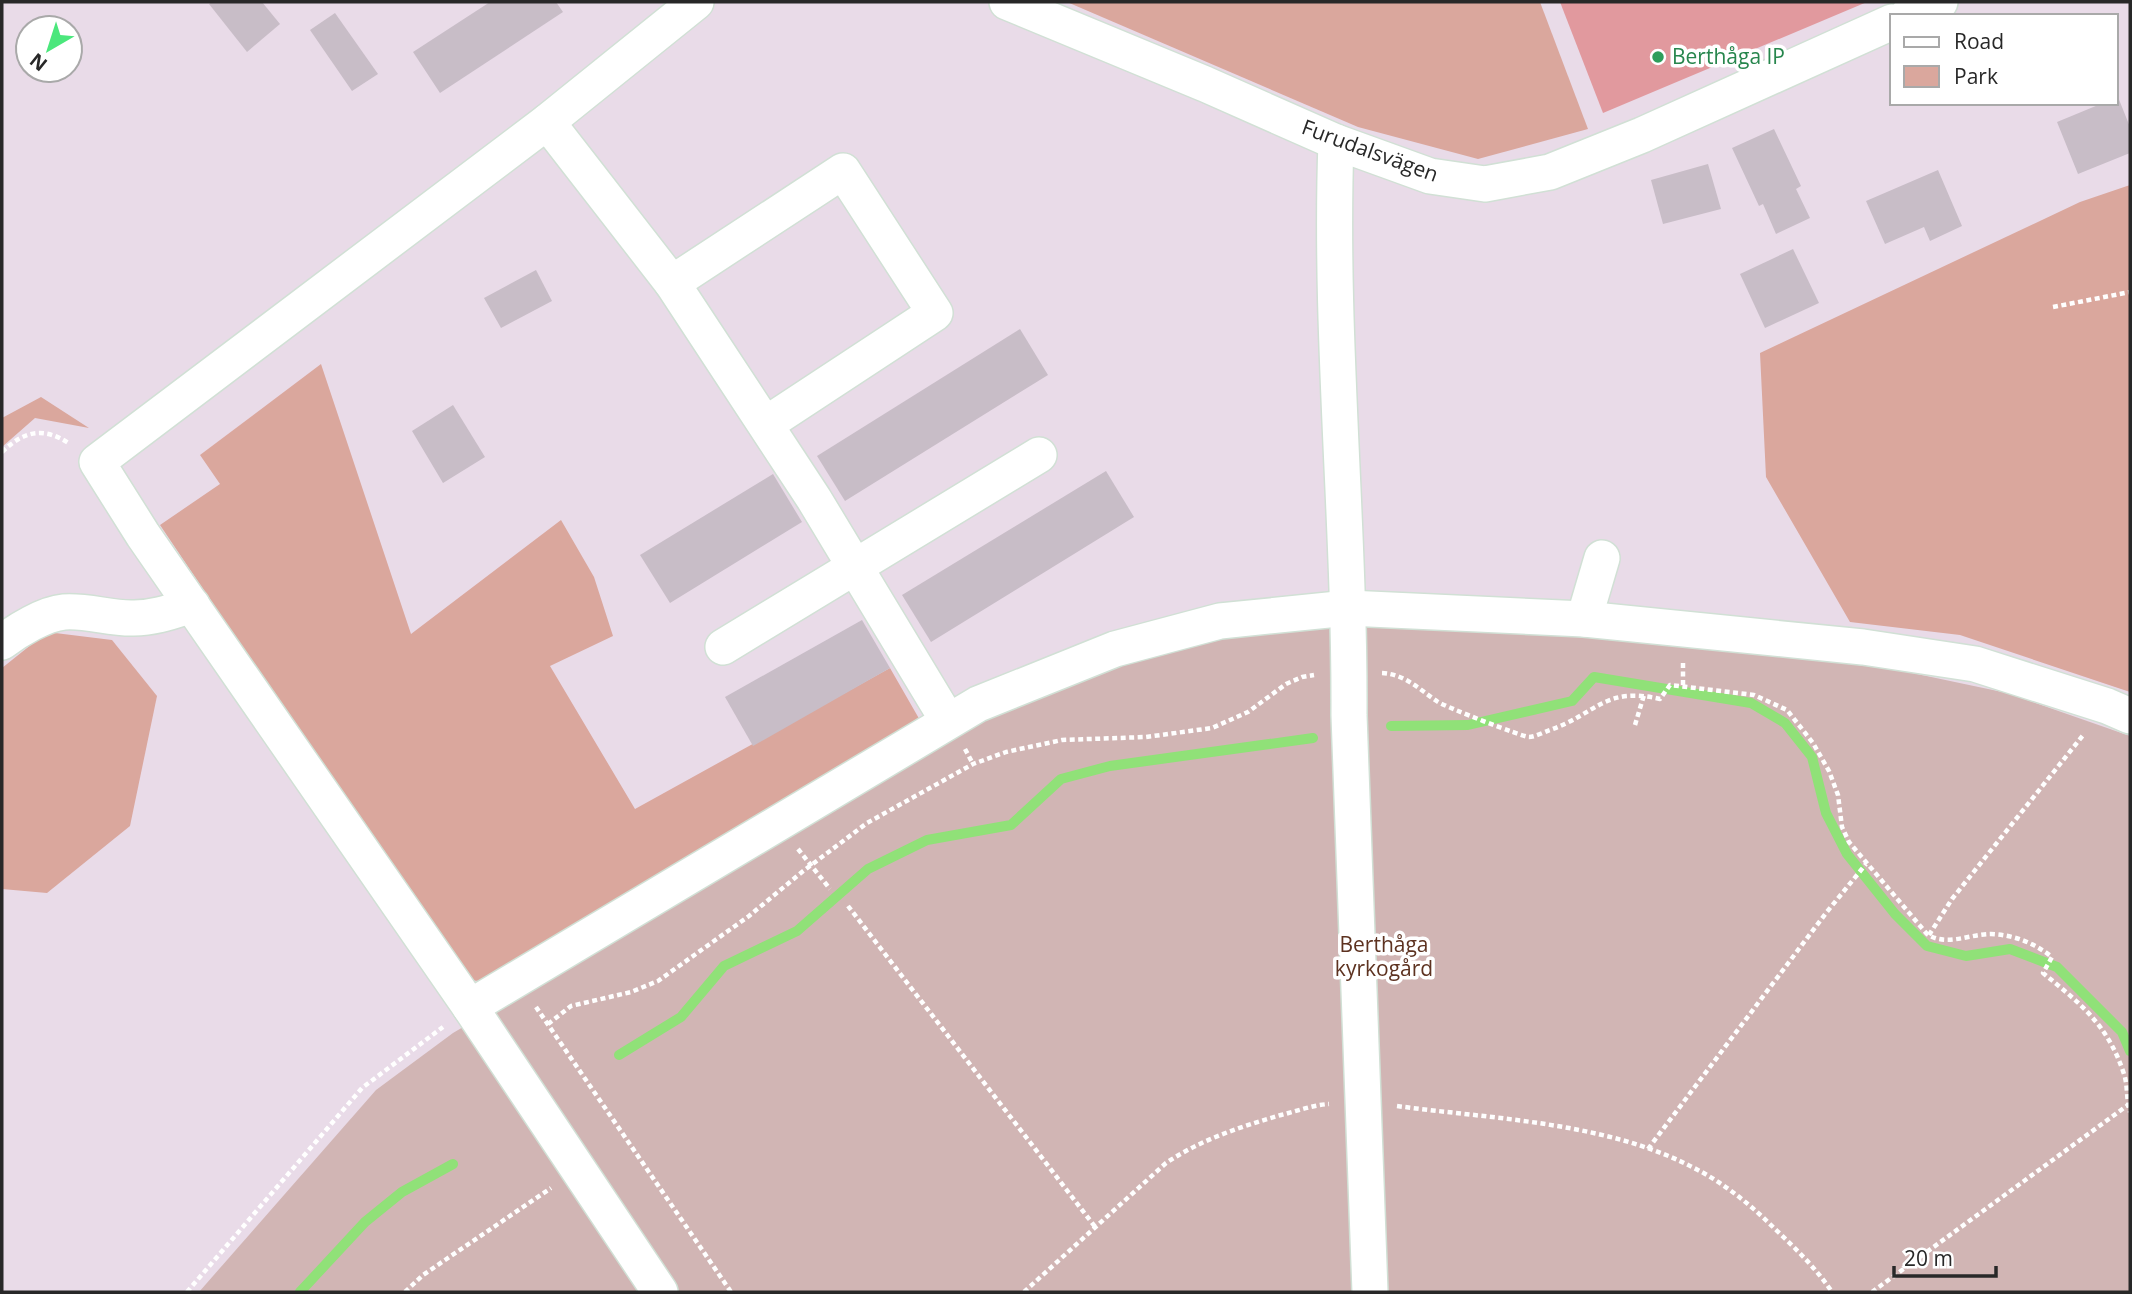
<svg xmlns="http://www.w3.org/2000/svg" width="2132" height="1294" font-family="'Open Sans',sans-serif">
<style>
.green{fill:#daa79d}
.cemetery{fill:#d1b5b4}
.pitch{fill:#e1999e}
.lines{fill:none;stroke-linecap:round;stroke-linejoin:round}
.stream{stroke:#90e178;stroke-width:10}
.building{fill:#c8bdc7}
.minor-casing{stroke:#d1e0d5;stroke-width:38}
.path{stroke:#fff;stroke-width:4.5;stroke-dasharray:5 3.5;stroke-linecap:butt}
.minor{stroke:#fff;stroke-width:35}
.leisure-dot{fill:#2e9e5b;stroke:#fff;stroke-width:2.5}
.labels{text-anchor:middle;stroke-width:7;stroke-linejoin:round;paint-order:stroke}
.leisure-label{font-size:21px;fill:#27864d;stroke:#fff;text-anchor:start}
.street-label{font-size:21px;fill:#282828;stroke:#fff}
.park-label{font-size:21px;fill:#5d3220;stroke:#fff}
</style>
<rect width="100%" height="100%" fill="#e9dbe8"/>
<g class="green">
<path d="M1067 2H1540L1588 129 1478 159 1358 127Z"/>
<path d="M2130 185V692L1960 635 1850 622 1766 477 1760 353 2080 202Z"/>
<path d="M321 364 411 634 561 520 594 577 613 636 550 666 635 809 890 668 921 722 480 981 466 980 160 525 220 484 200 455Z"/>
<path d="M41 397 89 428 35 418 2 447V418Z"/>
<path d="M47 632 112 640 157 696 130 826 47 893 2 889V668Z"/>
</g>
<path class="cemetery" d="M1403 620 1673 642 1898 670 2007 693 2130 736V1292H199L376 1090 453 1033 984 719 1115 663 1266 628Z"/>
<path class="pitch" d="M1560 2H1867L1603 113Z"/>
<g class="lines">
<g class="stream">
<path d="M1391 726 1468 725 1572 701 1594 677 1751 703 1785 723 1812 757 1826 813 1847 854 1895 914 1927 946 1966 956 2010 949 2057 967 2122 1032 2130 1051"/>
<path d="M619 1055 681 1017 724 966 797 931 868 869 927 840 1011 825 1061 779 1110 766 1313 738"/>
<path d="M300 1292 365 1222 402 1192 453 1164"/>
</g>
</g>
<g class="building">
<path d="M212 2H262L280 24 247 52 209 4Z"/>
<path d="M490 2H556L563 12 440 93 413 52Z"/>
<path d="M335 13 378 74 352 91 310 30Z"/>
<path d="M2118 97 2130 127V153L2078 174 2057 122 2103 103H2116Z"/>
<path d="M1774 129 1801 186 1796 189 1810 218 1776 234 1763 204 1759 206 1732 148Z"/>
<path d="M1708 164 1721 209 1663 224 1651 180Z"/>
<path d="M1938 170 1962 226 1930 241 1924 227 1885 244 1866 201Z"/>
<path d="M1793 249 1819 303 1765 328 1740 274Z"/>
<path d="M536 270 552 301 501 328 484 298Z"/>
<path d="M1020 329 1048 375 845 501 817 456Z"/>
<path d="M453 405 485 457 443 483 412 431Z"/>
<path d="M1106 471 1134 517 931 642 902 595Z"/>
<path d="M773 474 802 522 670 603 640 555Z"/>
<path d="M862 620 890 668 753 746 725 697Z"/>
</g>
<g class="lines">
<defs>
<g id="minor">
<path d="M1007 2 1205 84 1336 142 1430 176 1485 184 1550 172 1642 135 1892 22"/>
<path d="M1907 16 1940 2"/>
<path d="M547 122 672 283 814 499 948 721"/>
<path d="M1336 142C1329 333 1350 524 1349 715L1370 1292"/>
<path d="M672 283 843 171 935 313 766 424"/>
<path d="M1584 619 1602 558"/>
<path d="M2 642C18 630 44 614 64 612 87 610 111 619 134 618 155 618 173 611 192 605"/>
<path d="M723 647 1039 455"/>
<path d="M470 1007 978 704 1115 649 1220 621 1348 608 1584 619 1863 647 1975 664 2107 706 2130 716"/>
<path d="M660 1292 470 1007 143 535 97 462 547 122 696 2"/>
</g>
</defs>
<use href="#minor" class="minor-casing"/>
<g class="path">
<path d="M2053 307 2130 292"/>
<path d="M2 452C24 431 43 426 70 444"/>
<path d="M1683 663V687"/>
<path d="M1382 673C1405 674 1420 690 1438 702 1446 707 1523 737 1529 737 1535 737 1544 732 1550 730 1596 714 1605 686 1660 699L1670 685 1754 695 1787 710 1813 743 1829 771 1838 795 1842 827 1849 842 1927 934C1946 947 1969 934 1991 934 2015 935 2034 943 2052 957L2043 973C2081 1004 2108 1025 2124 1074 2128 1086 2126 1099 2130 1112"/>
<path d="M1635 725 1644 695"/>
<path d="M965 749 973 764"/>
<path d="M798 849 830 889"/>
<path d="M848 906 1096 1228"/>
<path d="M1929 935 1952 899 2084 734"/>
<path d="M536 1007 731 1292"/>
<path d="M548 1024 571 1006 631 992 658 981 749 916 802 872 867 823 973 764 1006 752 1062 740 1146 737 1212 728 1248 712 1286 684 1302 677 1314 675"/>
<path d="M1397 1106C1493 1119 1607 1122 1694 1168 1724 1183 1751 1205 1775 1229 1796 1249 1816 1268 1832 1292"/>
<path d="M1648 1149 1826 913 1866 864"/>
<path d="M187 1292 362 1088 443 1027"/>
<path d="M405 1292 423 1275 551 1188"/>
<path d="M1024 1292 1166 1163C1202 1139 1240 1127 1281 1115 1297 1111 1313 1105 1329 1104"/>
<path d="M1872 1292 2128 1105"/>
</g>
<use href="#minor" class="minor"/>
</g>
<circle class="leisure-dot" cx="1658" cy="57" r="7"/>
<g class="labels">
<g class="leisure-label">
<text x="1672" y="64">Berthåga IP</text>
</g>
<g class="street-label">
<text transform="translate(1370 151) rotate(20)" y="7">Furudalsvägen</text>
</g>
<g class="park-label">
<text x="1384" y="952">Berthåga<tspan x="1384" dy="24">kyrkogård</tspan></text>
</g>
</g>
<rect width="2132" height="1294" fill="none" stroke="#282828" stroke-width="7"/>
<rect x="1890" y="14" width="228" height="91" fill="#ffffff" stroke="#a9a9a9" stroke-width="2"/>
<rect x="1904" y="37" width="35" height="10" fill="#ffffff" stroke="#a9a9a9" stroke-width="2"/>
<text x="1954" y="49" font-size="21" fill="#282828">Road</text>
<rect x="1904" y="66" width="35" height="21" fill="#daa79d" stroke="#a9a9a9" stroke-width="2"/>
<text x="1954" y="84" font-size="21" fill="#282828">Park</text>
<g transform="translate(49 49) rotate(219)"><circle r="33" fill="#ffffff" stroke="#a9a9a9" stroke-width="2"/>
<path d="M0-5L12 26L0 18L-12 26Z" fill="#4be77c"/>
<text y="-10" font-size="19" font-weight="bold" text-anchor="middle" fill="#282828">N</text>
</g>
<path d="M1894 1266v10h102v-10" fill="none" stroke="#282828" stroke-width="3.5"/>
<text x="1904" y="1266" font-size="21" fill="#282828" stroke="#ffffff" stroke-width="5" paint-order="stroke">20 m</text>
</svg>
